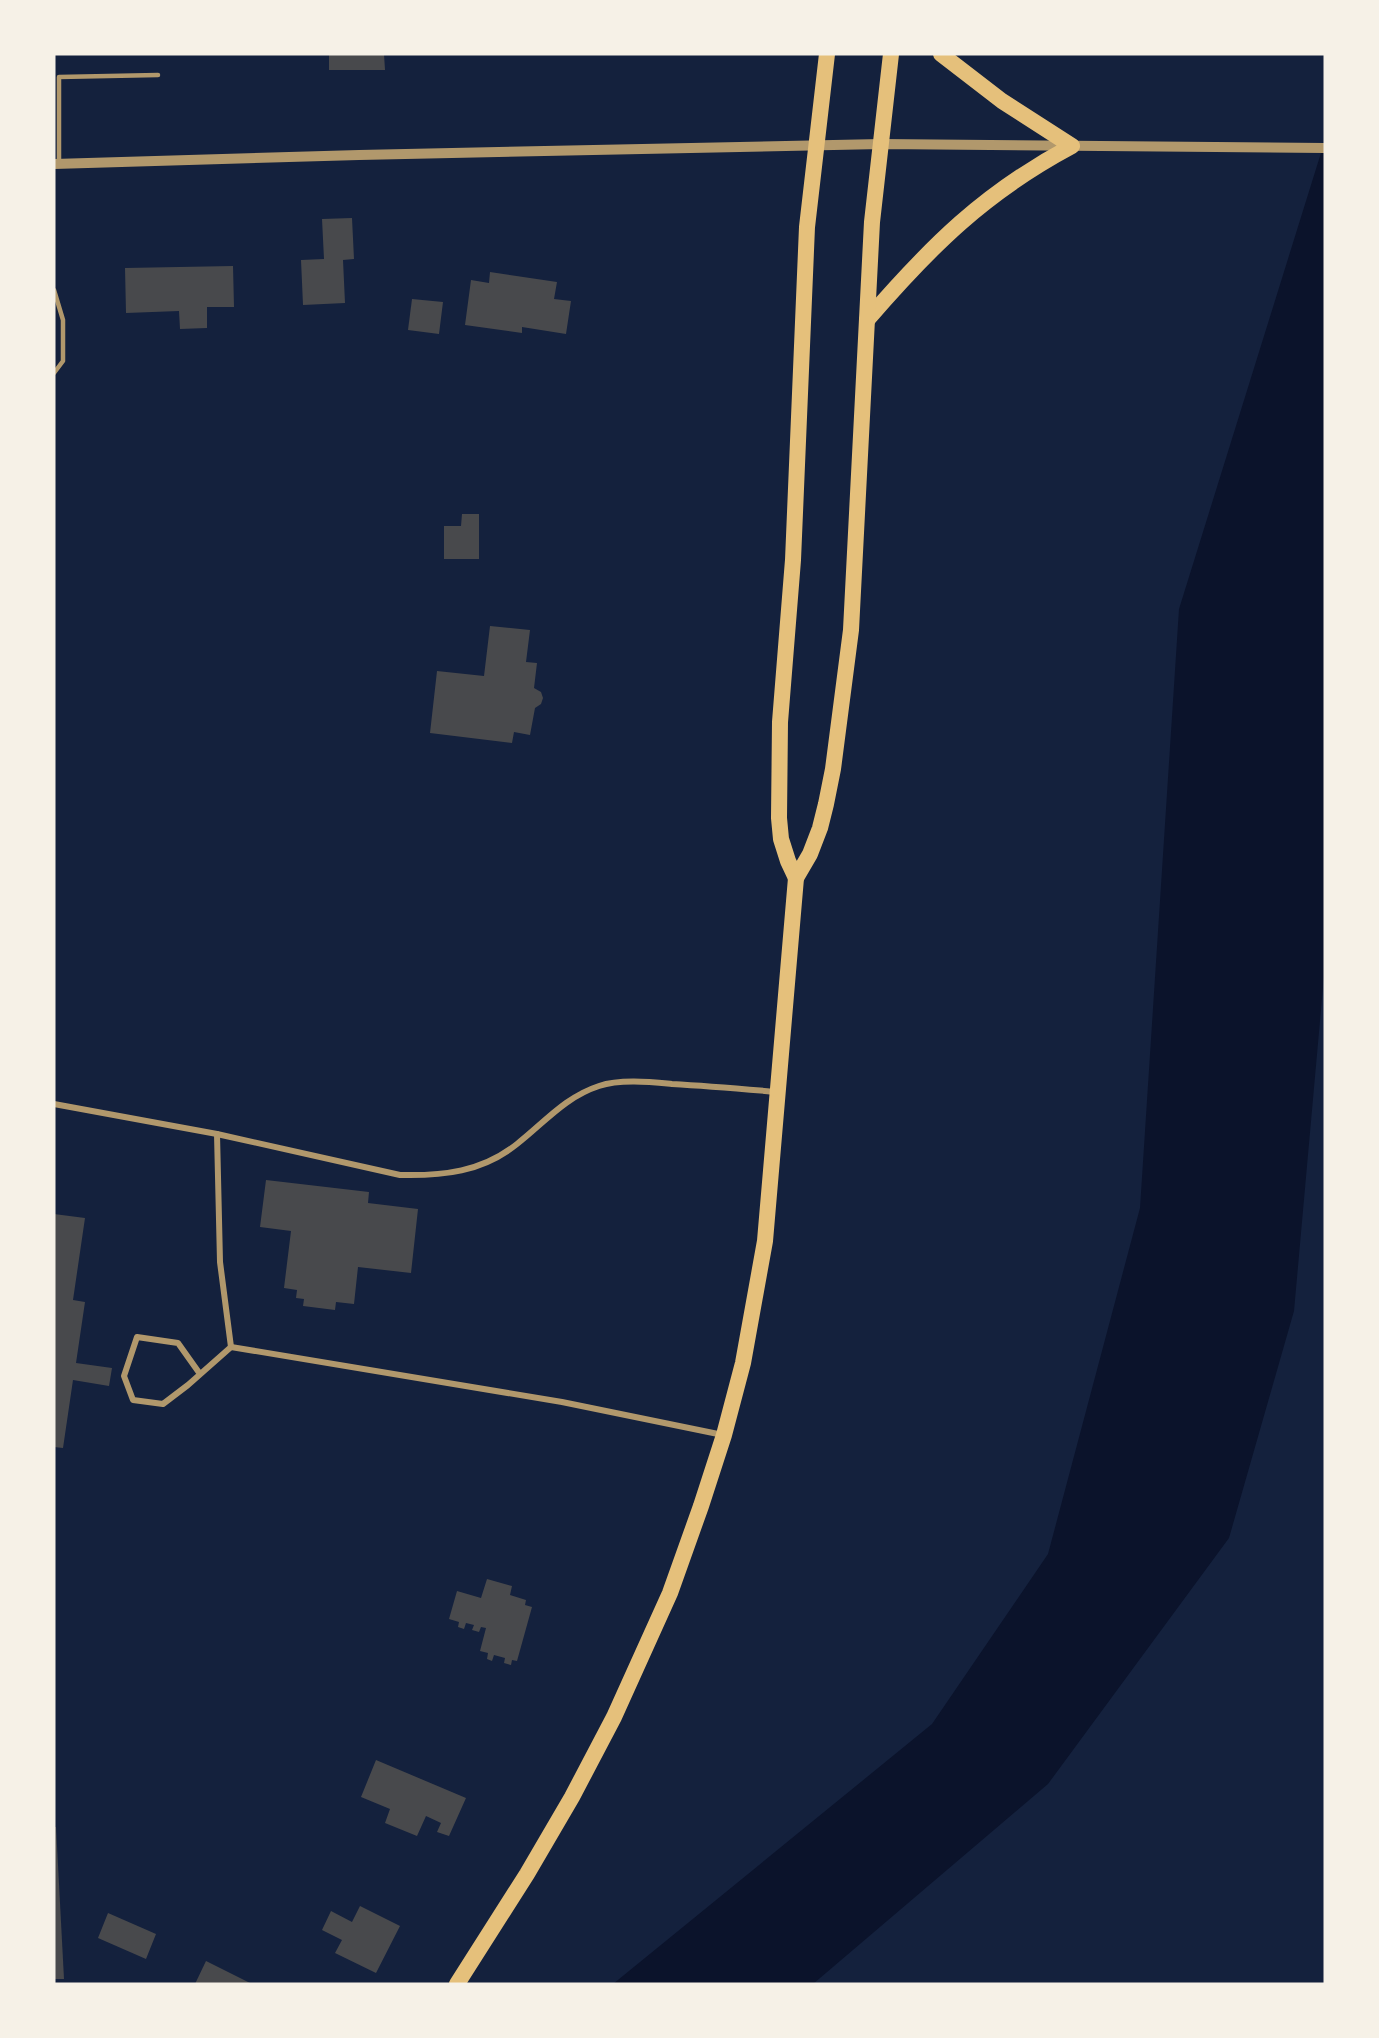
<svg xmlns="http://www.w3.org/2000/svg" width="1379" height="2038" font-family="Poppins,sans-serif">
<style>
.water{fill:#0b132b}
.building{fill:#48494c}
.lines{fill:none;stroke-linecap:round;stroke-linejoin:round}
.service{stroke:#b1986c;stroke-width:4.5}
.minor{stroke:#b1986c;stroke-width:6}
.tertiary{stroke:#b1986c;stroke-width:10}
.trunk{stroke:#e5c07b;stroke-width:16}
</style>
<rect width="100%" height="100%" fill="#14213d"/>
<path class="water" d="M1325 140V965L1294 1311 1229 1538 1048 1784 813 1984H613L932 1724 1048 1554 1140 1208 1179 609Z"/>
<g class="building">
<path d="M329 54H384L385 70H329Z"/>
<path d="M352 218 354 259 343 260 345 303 303 305 301 260 324 259 322 219Z"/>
<path d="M233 266 234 307H207V328L180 329 179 311 126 313 125 268Z"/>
<path d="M490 272 557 282 554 299 571 301 566 334 522 327V333L465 325 471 280 489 283Z"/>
<path d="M412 299 443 302 439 334 408 330Z"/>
<path d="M462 514H479V559H444V526H461Z"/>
<path d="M490 626 530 630 526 662 537 663 534 688 541 692 543 698 541 704 535 708 530 735 514 732 512 743 430 733 437 671 484 676Z"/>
<path d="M266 1180 369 1192 368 1203 418 1209 411 1273 358 1267 354 1304 336 1302 335 1310 303 1306 304 1299 296 1298 297 1290 284 1288 291 1231 260 1227Z"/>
<path d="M54 1214 85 1218 73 1300 85 1302 76 1363 112 1368 109 1386 73 1380 63 1448 54 1447Z"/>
<path d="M487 1579 512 1586 510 1595 526 1600 525 1605 532 1607 517 1661 512 1660 511 1665 504 1663 505 1658 494 1655 492 1661 487 1659 488 1653 480 1651 486 1628 481 1627 479 1632 472 1630 474 1625 466 1623 464 1629 458 1627 459 1622 449 1619 457 1591 481 1598Z"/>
<path d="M376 1760 466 1798 449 1836 437 1832 441 1823 426 1816 417 1836 385 1823 390 1809 361 1797Z"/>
<path d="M54 1827H56L64 1979H54Z"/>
<path d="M360 1906 400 1926 376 1973 335 1953 342 1940 322 1930 331 1911 352 1922Z"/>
<path d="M108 1913 156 1934 146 1959 98 1938Z"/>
<path d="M206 1961 252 1984H195Z"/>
</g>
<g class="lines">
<g class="service">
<path d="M59 164V77L158 75"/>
<path d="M54 290 63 320V361L54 373"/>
</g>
<g class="minor">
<path d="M54 1104 217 1134 400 1175C443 1176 482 1172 517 1144 544 1123 565 1097 599 1086 620 1079 650 1082 672 1084 707 1086 743 1089 778 1092"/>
<path d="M217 1134 220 1262 231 1347"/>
<path d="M231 1347 562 1402 723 1435"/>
<path d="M200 1374 178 1343 137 1337 124 1376 133 1400 163 1404 188 1385 231 1347"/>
</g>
<path class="tertiary" d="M54 164 359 155 881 144 1325 148"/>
<g class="trunk">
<path d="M867 320C931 246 984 193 1072 146L1002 101 941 54"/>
<path d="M796 878 788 861 781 839 779 818 780 722 793 560 807 227 827 54"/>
<path d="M457 1984 527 1874 572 1797 614 1717 670 1593 701 1506 724 1435 743 1363 765 1241 796 878 810 854 820 828 826 804 833 769 851 630 872 222 891 54"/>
</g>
</g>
<rect width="1379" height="2038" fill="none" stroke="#f6f1e7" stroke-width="111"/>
</svg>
